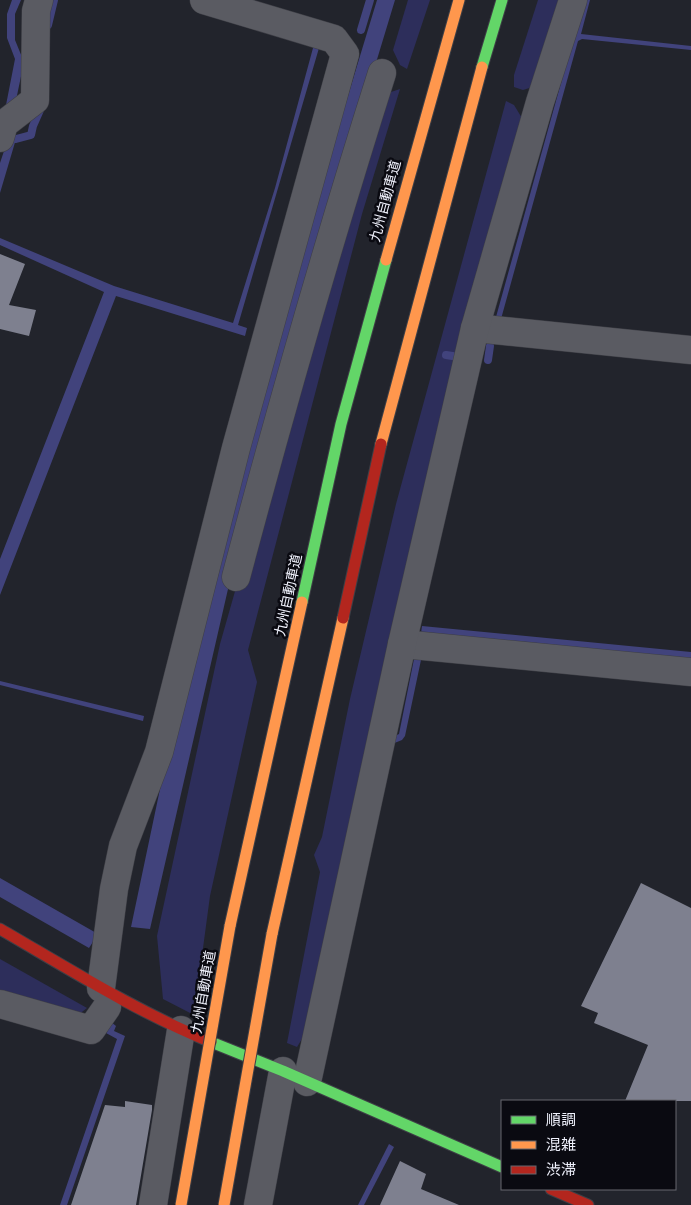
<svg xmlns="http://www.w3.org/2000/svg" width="691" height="1205" font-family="Merriweather,'Noto Sans JP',serif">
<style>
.green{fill:#2d2e5b}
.water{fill:#41437c}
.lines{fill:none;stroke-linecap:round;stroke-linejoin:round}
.stream{stroke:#41437c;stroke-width:8}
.building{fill:#7e808f}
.street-casing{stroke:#3e3f46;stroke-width:29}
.fast-casing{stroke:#3e3f46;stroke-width:13}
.slow-casing{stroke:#3e3f46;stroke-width:13}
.jam-casing{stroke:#3e3f46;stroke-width:13}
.street{stroke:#5a5b62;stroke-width:28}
.fast{stroke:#63d668;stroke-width:11}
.slow{stroke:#ff974d;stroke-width:11}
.jam{stroke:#b3261e;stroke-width:11}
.slow-bridge-casing{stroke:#3e3f46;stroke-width:13;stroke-linecap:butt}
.slow-bridge{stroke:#ff974d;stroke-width:11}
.labels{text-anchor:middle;stroke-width:5;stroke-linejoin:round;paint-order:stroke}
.street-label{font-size:14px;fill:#f0f2fd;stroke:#0a0a11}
</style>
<rect width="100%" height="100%" fill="#22242c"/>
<g class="green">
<path d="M408 0H430L407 69 400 65 393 50Z"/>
<path d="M538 0H563L539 85 523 90 514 87V75Z"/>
<path d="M400 89 362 214 248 650 257 682 210 896 194 1015 163 999 157 936 220 644 286 412 379 105 391 92Z"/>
<path d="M506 101 514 105 525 123 313 1021 297 1047 287 1043 320 872 314 855 322 837 350 699 396 504Z"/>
<path d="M0 959 87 1008 78 1015 0 995Z"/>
</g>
<g class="water">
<path d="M12 0H21L15 14V40L24 62 15 105 16 139 0 193V163L11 130 6 105 15 59 7 38V14Z"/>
<path d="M377 0H395L339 185 231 576 150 929 131 927 168 751 316 201Z"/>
<path d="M584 0H590L581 34 691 46V50L582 39 578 41 501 319 496 317Z"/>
<path d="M313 48H319L238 325 247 328 245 336 116 296 0 595V559L104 292 0 245V238L114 286 233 323 275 188Z"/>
<path d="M422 626 691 652V659L421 633Z"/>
<path d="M414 659 421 660 405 736 402 740 392 744 390 738 399 734Z"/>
<path d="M0 681 144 716 143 721 0 685Z"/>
<path d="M0 878 98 934 89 948 0 897Z"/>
<path d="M111 1022 116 1026 114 1031 125 1036 67 1205H60L117 1039 106 1033Z"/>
<path d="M389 1144 394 1147 364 1205H358Z"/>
</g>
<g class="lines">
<g class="stream">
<path d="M48 25 54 0"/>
<path d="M361 30 370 0"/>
<path d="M16 139 31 135 33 126 41 108"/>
<path d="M446 355 459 357"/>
<path d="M488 360 490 346"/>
</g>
</g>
<g class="building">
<path d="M0 254 25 264 9 305 36 310 29 336 0 329Z"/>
<path d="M641 883 691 908V1101H625L648 1045 594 1023 598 1013 581 1006Z"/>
<path d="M125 1101 152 1105V1110L136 1205H71L105 1105 125 1107Z"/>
<path d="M400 1161 426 1174 421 1189 459 1205H380Z"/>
</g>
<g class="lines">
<defs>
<g id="street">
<path d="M0 138 4 124 35 100 36 11 39 0"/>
<path d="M475 328 691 350"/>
<path d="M236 577C281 408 329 240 382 73"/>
<path d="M402 644 691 672"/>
<path d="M101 988 114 889 123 846 159 752 236 448 345 54 334 39 204 0"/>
<path d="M0 1004 91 1030 107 1007"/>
<path d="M307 1082 402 644 475 328 540 102 573 0"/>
<path d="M153 1205 181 1030"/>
<path d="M258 1205 283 1071"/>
</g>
<g id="fast">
<path d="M482 67 502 0"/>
<path d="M302 602 341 424 386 260"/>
<path d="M211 1042 283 1071 502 1167"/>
</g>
<g id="slow">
<path d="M386 260 459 0"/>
<path d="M381 444 482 67"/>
<path d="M230 926 302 602"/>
<path d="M272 934 343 618"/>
</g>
<g id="jam">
<path d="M343 618 381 444"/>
<path d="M0 929C69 969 137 1012 211 1042"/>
<path d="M551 1189 588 1205"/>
</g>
</defs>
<use href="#street" class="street-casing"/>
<use href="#fast" class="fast-casing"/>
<use href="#slow" class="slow-casing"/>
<use href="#jam" class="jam-casing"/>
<use href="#street" class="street"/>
<use href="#fast" class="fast"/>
<use href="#slow" class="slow"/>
<use href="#jam" class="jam"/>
<defs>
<g id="slow-bridge">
<path d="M181 1205 230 926"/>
<path d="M224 1205 272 934"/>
</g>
</defs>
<use href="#slow-bridge" class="slow-bridge-casing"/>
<use href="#slow-bridge" class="slow-bridge"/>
</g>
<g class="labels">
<g class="street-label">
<text transform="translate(385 201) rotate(-75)" y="5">九州自動車道</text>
<text transform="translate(288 595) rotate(-78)" y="5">九州自動車道</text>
<text transform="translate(203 992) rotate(-80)" y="5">九州自動車道</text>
</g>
</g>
<rect x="501" y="1100" width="175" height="90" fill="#0a0a11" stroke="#66676f"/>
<rect x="511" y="1116" width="25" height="8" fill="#63d668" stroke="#66676f"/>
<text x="546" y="1125" font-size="15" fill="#f0f2fd">順調</text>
<rect x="511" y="1141" width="25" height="8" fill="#ff974d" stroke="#66676f"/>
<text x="546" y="1150" font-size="15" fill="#f0f2fd">混雑</text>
<rect x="511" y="1166" width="25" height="8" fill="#b3261e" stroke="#66676f"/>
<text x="546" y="1175" font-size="15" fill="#f0f2fd">渋滞</text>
</svg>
